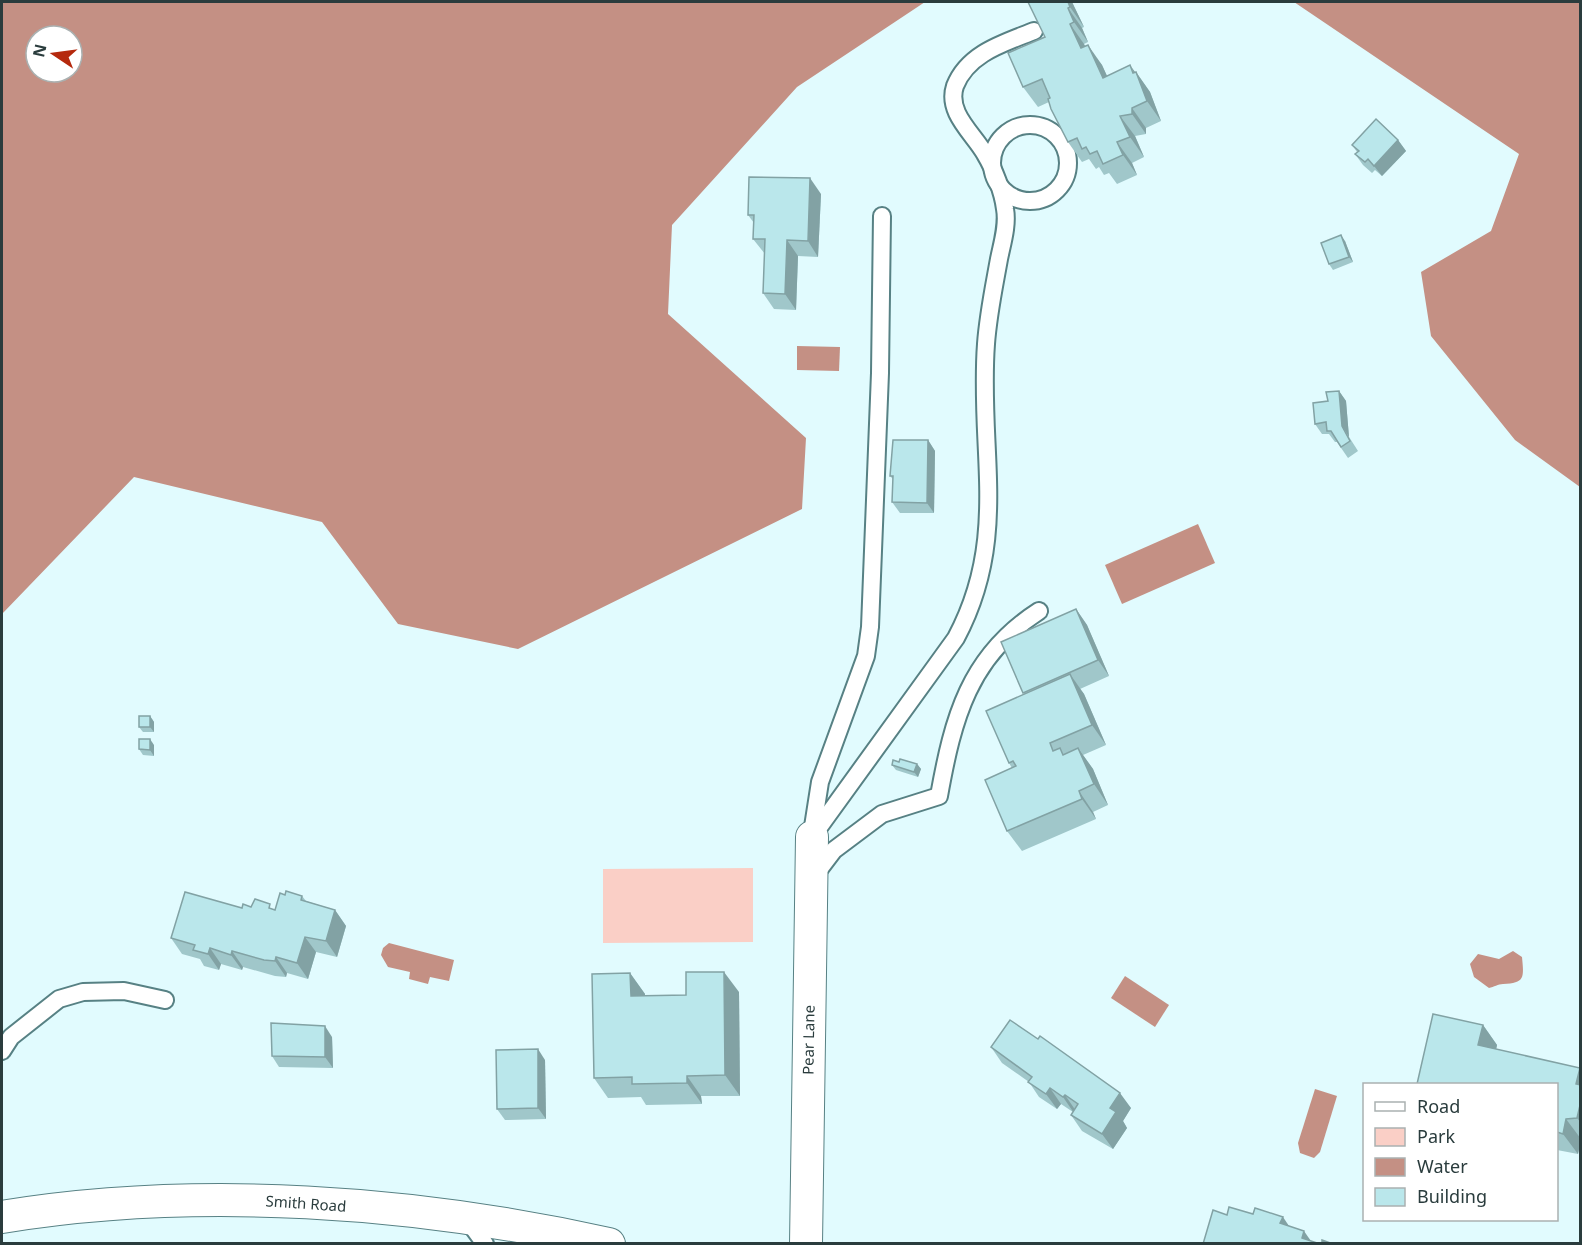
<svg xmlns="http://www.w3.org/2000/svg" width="1582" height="1245" font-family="'Noto Sans',sans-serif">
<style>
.green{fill:#facfc6}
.water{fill:#c49084;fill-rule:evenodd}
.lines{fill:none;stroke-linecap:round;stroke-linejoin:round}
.service-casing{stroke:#578184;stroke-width:20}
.minor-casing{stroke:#578184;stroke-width:34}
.service{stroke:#fff;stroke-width:16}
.minor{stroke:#fff;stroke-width:32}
.wall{fill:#a0c7ca}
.shaded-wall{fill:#82a2a4}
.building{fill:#bae7eb;stroke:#82a2a4;stroke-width:1.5}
.labels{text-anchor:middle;stroke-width:4.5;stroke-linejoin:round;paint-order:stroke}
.street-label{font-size:15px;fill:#2a3c3d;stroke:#fff}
</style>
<rect width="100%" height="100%" fill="#e1fbfe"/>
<path class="green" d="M753 868V942L603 943V869Z"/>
<g class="water">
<path d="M2 2H925L797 87 672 225 668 314 806 438 802 509 518 649 398 624 322 522 134 477 2 614ZM36 36H72V72H36Z"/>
<path d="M1294 2H1580V487L1515 440 1431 336 1421 272 1491 231 1519 154Z"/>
<path d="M797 346 840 347 839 371 797 370Z"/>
<path d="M1198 524 1215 563 1122 604 1105 565Z"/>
<path d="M389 943 454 960 449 981 430 977 428 984 409 979 410 972 388 967 381 955 383 948Z"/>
<path d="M1513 951 1522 957C1524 978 1525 983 1503 984 1498 984 1494 987 1489 988L1474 977 1470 964 1478 954 1499 959Z"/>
<path d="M1125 976 1169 1005 1155 1027 1111 998Z"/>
<path d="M1315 1089 1337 1096 1320 1152 1314 1158 1300 1153 1298 1143Z"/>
</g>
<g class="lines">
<defs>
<g id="service">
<circle cx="1030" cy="163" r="38"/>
<path d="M812 833 820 782 866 656 870 627 880 373 882 216"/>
<path d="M812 837 956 638C1010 537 978 451 986 344 988 315 994 287 999 259 1002 244 1008 225 1005 209 1003 192 994 169 985 154 974 134 946 113 955 86 968 53 1004 43 1034 31"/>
<path d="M815 875 834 850 882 814 939 796C953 718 969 656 1039 611"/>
<path d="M2 1051 11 1037 59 999 83 992 124 991 165 1000"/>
<path d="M466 1218 485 1244"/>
</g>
<g id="minor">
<path d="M2 1217C198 1185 416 1201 609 1244"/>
<path d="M806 1244 812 837"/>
</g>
</defs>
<use href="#service" class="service-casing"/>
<use href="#minor" class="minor-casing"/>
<use href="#service" class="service"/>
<use href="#minor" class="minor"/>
</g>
<g class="wall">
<path d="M1072 2 1084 27 1082 28 1088 42 1084 44 1085 46 1102 65 1107 76 1136 72 1150 92 1161 121 1146 128V134L1135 136 1144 157 1132 163 1137 175 1117 184 1109 173 1104 175 1099 167 1096 169 1089 159 1082 162 1068 142 1049 102 1038 107 1023 87 1045 37Z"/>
<path d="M1398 140 1406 151 1382 176 1375 170 1372 173 1363 165 1355 154 1357 152 1352 145Z"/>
<path d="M821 194 818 257 798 256 796 310 774 309 763 293 765 254 753 239 754 223 748 215Z"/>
<path d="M1345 241 1353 262 1333 270 1329 264Z"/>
<path d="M1339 391 1346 401 1349 437 1358 451 1348 458 1337 442H1335L1329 434H1322L1315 424 1328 401Z"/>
<path d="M928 440 935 451 934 513H900L892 502 893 479 890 476Z"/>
<path d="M1076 609 1087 625 1109 676 1080 689 1084 694 1106 745 1083 755 1093 769 1108 805 1093 812 1096 819 1022 851 1007 831 1012 768 1009 763 1024 694 1001 642Z"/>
<path d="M150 716 154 722V732H143L139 727Z"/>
<path d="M154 745V756L143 755 139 749Z"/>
<path d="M899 762 917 764 921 769 918 777 896 770 892 765Z"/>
<path d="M285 895 302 896 306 901 335 910 346 926 337 957 316 952 308 979 287 973 286 977 275 976 243 967 242 970 221 964 219 970 204 966 200 959 182 954 171 938 242 908 251 907 275 910Z"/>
<path d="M630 973 645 994V996L686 995 739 992 740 1096H701L702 1104 646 1105 641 1097 608 1098 594 1078Z"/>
<path d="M1483 1025 1497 1045 1496 1049 1580 1068 1581 1069V1140L1578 1154 1557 1150V1084H1417Z"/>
<path d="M332 1037 333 1068 279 1067 272 1056Z"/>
<path d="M1038 1039 1131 1108 1123 1121 1127 1128 1113 1149 1082 1131 1071 1115 1073 1112 1061 1104 1057 1109 1039 1097 1029 1082 1002 1063 991 1047Z"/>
<path d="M545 1060 546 1119 505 1120 497 1109Z"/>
</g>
<g class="shaded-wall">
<path d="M1068 2H1072L1084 27 1070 7Z"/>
<path d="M1068 8 1082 28 1088 42 1074 22Z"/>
<path d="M1070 24 1084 44 1095 68 1081 48Z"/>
<path d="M1088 45 1102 65 1117 98 1103 78Z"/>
<path d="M1130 65 1138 76 1136 72 1150 92 1161 121 1147 101Z"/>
<path d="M1132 108 1146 128V134L1132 114Z"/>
<path d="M1120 116 1135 136 1144 157 1130 137Z"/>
<path d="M1398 140 1406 151 1382 176 1374 166Z"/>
<path d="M1117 142 1132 163 1137 175 1123 155Z"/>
<path d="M810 178 821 194 818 257 808 241Z"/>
<path d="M1341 235 1345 241 1353 262 1349 257Z"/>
<path d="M787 240 798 256 796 310 785 294Z"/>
<path d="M1339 391 1346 401 1349 437 1358 451 1342 426Z"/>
<path d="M928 440 935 451 934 513 927 503Z"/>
<path d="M1076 609 1087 625 1109 676 1098 660Z"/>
<path d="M1070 674 1084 694 1106 745 1092 725Z"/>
<path d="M150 716 154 722V732L150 727Z"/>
<path d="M150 739 154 745V756L150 750Z"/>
<path d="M1078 748 1093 769 1108 805 1094 784Z"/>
<path d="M917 764 921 769 918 777 914 772Z"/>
<path d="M1079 791 1093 812 1096 819 1082 799Z"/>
<path d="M335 910 346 926 337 957 326 941Z"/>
<path d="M305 937 316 952 308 979 297 963Z"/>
<path d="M210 948 221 964 219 970 208 954Z"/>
<path d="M232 951 243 967 242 970 231 955Z"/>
<path d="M276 957 287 973 286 977 275 961Z"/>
<path d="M724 972 739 992 740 1096 725 1075Z"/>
<path d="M630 973 645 994V1016L631 996Z"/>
<path d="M1483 1025 1497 1045 1493 1065 1478 1045Z"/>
<path d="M325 1026 332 1037 333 1068 325 1057Z"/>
<path d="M538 1049 545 1060 546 1119 538 1108Z"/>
<path d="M1580 1068 1581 1069V1090L1576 1084Z"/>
<path d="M687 1076 701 1096 702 1104 687 1083Z"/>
<path d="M1050 1088 1061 1104 1057 1109 1046 1094Z"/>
<path d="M1120 1093 1131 1108 1123 1121 1127 1128 1113 1149 1102 1134 1110 1108Z"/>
<path d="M1065 1095 1076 1111 1074 1113 1063 1097Z"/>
<path d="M1581 1101V1123L1577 1118Z"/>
<path d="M1566 1119 1581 1139 1578 1154 1563 1134Z"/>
<path d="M1283 1217 1293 1232 1280 1223Z"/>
<path d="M1304 1231 1313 1244 1302 1238Z"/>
</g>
<g class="building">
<path d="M1028 2H1068L1070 7 1068 8 1074 22 1070 24 1081 48 1088 45 1103 78 1130 65 1133 73 1136 72 1147 101 1132 108V114L1120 116 1130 137 1117 142 1123 155 1103 164 1097 151 1090 154 1086 147 1082 149 1077 138 1068 142 1051 109 1048 99 1050 98 1042 79 1023 87 1008 53 1045 37Z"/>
<path d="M1376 119 1398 140 1374 166 1368 159 1365 162 1355 154 1359 151 1352 145Z"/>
<path d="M749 177 810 178 808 241 787 240 785 294 763 293 765 239H753L754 215H748Z"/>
<path d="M1341 235 1349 257 1329 264 1321 243Z"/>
<path d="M1339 391 1342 426 1350 441 1341 447 1331 431H1327L1326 422 1315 424 1313 403 1328 401 1326 392Z"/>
<path d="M893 440H928L927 503 892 502 893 476H890Z"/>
<path d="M1076 609 1098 660 1023 693 1001 642Z"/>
<path d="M1070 674 1092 725 1050 743 1053 751 1060 748 1063 755 1078 748 1094 784 1079 791 1082 799 1007 831 985 780 1016 766 1013 761 1009 763 986 711Z"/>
<rect x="139" y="716" width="11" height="11"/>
<path d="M139 739H150V750L139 749Z"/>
<path d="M900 759 917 764 914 772 892 765 893 760 899 762Z"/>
<path d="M286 891 302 896 301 900 335 910 326 941 305 937 297 963 276 957 275 961 264 960 232 951 231 955 210 948 208 954 193 950 195 945 171 938 185 892 242 908 243 904 251 907 255 899 270 904 269 908 275 910 280 893 285 895Z"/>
<path d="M686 972H724L725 1075 687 1076V1083L632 1084V1077L594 1078 592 974 630 973 631 996 686 995Z"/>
<path d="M1433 1014 1483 1025 1478 1045 1580 1068 1576 1084 1581 1085V1101L1577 1118 1566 1119 1563 1134 1557 1132V1084H1417Z"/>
<path d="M1010 1020 1038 1039 1040 1036 1120 1093 1110 1108 1116 1112 1102 1134 1071 1115 1078 1104 1065 1095 1063 1097 1050 1088 1046 1094 1028 1082 1032 1077 991 1047Z"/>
<path d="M271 1023 325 1026V1057L272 1056Z"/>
<path d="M538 1049V1108L497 1109 496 1050Z"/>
<path d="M1229 1207 1253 1214 1255 1208 1283 1217 1280 1223 1304 1231 1302 1238 1320 1244H1203L1213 1210 1227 1215Z"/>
<path d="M1322 1240 1333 1244H1322Z"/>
</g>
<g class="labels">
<g class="street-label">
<text transform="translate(809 1040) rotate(-89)" y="5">Pear Lane</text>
<text transform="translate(306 1204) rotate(4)" y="5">Smith Road</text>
</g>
</g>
<rect width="1582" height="1245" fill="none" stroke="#2a3c3d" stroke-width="6"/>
<rect x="1363" y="1083" width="195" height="138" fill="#ffffff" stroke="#aab1b1" stroke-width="1.5"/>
<rect x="1375" y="1102" width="30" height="9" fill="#ffffff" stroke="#aab1b1" stroke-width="1.5"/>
<text x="1417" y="1113" font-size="18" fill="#2a3c3d">Road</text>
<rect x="1375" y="1128" width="30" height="18" fill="#facfc6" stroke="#aab1b1" stroke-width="1.5"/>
<text x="1417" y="1143" font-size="18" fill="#2a3c3d">Park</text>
<rect x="1375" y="1158" width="30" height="18" fill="#c49084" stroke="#aab1b1" stroke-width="1.5"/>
<text x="1417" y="1173" font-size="18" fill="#2a3c3d">Water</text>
<rect x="1375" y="1188" width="30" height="18" fill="#bae7eb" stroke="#aab1b1" stroke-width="1.5"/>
<text x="1417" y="1203" font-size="18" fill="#2a3c3d">Building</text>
<g transform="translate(54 54) rotate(283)"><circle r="28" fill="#ffffff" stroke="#aab1b1" stroke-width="1.5"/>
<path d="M0-4.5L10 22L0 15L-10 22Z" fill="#b5290d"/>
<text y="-9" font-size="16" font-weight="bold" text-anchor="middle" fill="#2a3c3d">N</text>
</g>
</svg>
